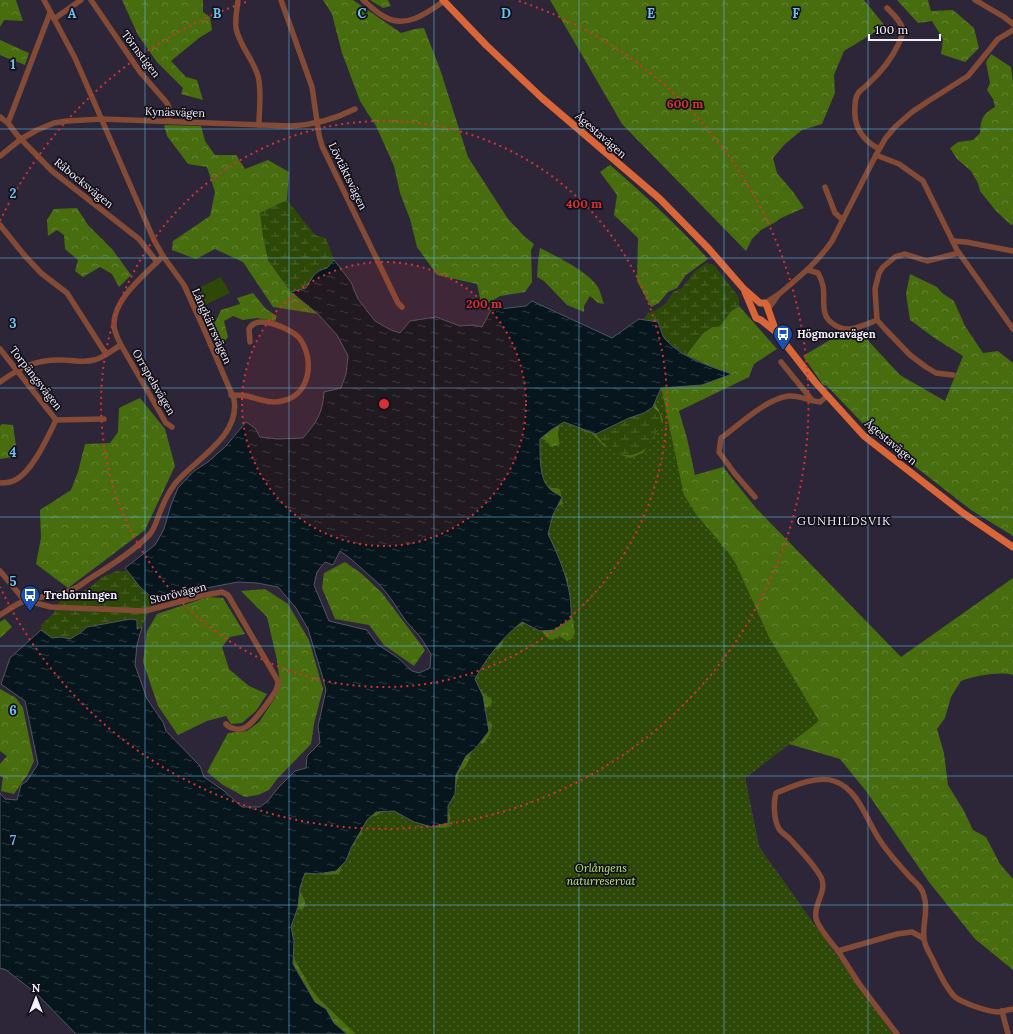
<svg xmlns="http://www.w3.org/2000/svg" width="1013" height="1034" font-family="Lora,serif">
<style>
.forest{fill:url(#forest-crowns)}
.wetland{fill:url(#wetland-marsh)}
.park{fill:url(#park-dots)}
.garden{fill:#2e4808}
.water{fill:url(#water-ripples);stroke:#4e5760;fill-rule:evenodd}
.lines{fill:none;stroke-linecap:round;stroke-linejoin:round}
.minor{stroke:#834b36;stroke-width:5.5}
.major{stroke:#d96639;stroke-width:7}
.grid{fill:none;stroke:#6bc3f2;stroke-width:1;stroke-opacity:0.55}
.ring{fill:none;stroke:#d73233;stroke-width:2;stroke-dasharray:2 4}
.labels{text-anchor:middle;stroke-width:3.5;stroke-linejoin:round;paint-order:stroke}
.street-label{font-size:11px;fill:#f3effb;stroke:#131019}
.poi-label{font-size:11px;font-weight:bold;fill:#f3effb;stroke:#131019;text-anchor:start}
.park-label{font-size:11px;font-style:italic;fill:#b7ec7b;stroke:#131019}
.neighbourhood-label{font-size:12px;letter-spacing:1px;fill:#f3effb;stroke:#131019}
.grid-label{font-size:13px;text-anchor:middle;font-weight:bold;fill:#6bc3f2;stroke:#131019;stroke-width:3.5;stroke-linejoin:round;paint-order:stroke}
.centre{fill:#d73233;stroke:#131019;stroke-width:2}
.ring-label{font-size:12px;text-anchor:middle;font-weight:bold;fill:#d73233;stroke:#131019;stroke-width:3.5;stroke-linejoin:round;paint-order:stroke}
</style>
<defs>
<pattern id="forest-crowns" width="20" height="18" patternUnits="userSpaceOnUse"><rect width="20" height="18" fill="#486d0f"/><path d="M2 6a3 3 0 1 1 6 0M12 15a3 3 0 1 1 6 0" fill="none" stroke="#638233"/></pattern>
<pattern id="wetland-marsh" width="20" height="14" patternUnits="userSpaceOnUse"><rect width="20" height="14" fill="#2e4808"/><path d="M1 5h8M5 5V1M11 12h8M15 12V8" fill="none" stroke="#4d632d"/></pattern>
<pattern id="park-dots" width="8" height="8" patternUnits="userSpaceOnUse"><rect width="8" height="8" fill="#2e4808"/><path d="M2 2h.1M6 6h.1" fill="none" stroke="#4d632d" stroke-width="1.8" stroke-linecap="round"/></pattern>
<pattern id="water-ripples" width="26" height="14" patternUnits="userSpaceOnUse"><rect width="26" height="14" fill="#07161d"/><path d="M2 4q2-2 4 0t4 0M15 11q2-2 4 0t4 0" fill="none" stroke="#2c383f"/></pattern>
</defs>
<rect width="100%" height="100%" fill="#2c2638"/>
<g class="forest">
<path d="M0 0H16L23 21 4 20 0 27Z"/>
<path d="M122 0H203V12L210 17 212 30 199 38 171 61 186 77 197 80 203 100 181 94 183 88 157 62 138 35Z"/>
<path d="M323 0H353L401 33 415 29 424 28 440 69 468 157 508 219 525 237 534 244 531 250 532 282 525 292 500 296 482 307 477 284 437 275 417 247 410 219 400 193 394 166 376 126 360 101 342 53 332 14Z"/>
<path d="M370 0H388L391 6 383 8Z"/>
<path d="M550 0H864L885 26 844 51 834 75 835 93 822 124 802 130 785 144 773 158 777 173 794 193 804 208 781 218 774 223 761 230 752 239 746 251 622 124Z"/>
<path d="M897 0H928L931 11 953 10 974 28 979 48 965 62 941 54 943 39 932 21 918 23Z"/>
<path d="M0 40 29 53 25 65 0 55Z"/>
<path d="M991 54 1011 67 1013 82V224L1011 225 996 211 980 191 978 183 971 171 957 159 950 148 958 142 973 140 980 133C981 118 983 114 995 107L993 99 987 90 990 83 986 62Z"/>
<path d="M164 125 201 126 205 141 215 155H236L245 169 268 160 289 172 287 200 261 213 268 260 291 292 318 314 273 307 243 262 215 249 196 259 172 250 173 241 210 216 215 192 207 167 188 164 167 136Z"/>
<path d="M610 165C645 195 677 225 708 259L686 275 677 288 668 292 659 303 651 307 637 281 638 238 614 215 617 195 600 172Z"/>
<path d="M77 208 88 225 112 249 131 275 119 287 112 274 100 267 83 277 75 271 78 260 65 249 64 235 57 230 48 236 47 220 54 209Z"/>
<path d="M540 248C556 256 591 273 599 289 601 294 602 299 604 304L598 303 590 296 584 306V312L567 305 544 281 537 277 538 261Z"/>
<path d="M910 274 937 287 942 293 954 301 965 326 983 353 998 351 1013 363V536L971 510 872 433 827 386 823 385 803 356 830 340 861 333 900 375 945 401 963 356 936 339 910 320 906 294Z"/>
<path d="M253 293 266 309 277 316 275 321 256 318 243 320 233 316 224 321 228 337 224 342H215L208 327 216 321 221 310 240 304 237 298Z"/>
<path d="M739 306 777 349 754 364 749 377 679 411 687 438 695 475 723 467 756 508 901 657 1013 578V675C998 671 975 676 961 681L951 697 945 718 937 729 944 753 948 785 964 811 973 830 986 837 1000 864 1013 879V970L975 939 929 882 866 791 840 759 789 744 745 778 759 847 892 1034H346L334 1023 326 1009 315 1002 293 964 294 941 291 927 298 907 300 888 305 873 351 848 367 820 376 812 394 811 414 822 448 806 455 794 456 775 466 756 476 748 485 711 483 696 475 679 484 664 507 634 522 622 553 515 562 497C558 494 552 492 549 488 539 479 540 452 540 439L551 430 564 422 596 434 603 443 647 447 656 431 662 425 659 413 653 407 661 388 702 385 731 374 710 366 686 355 703 333 712 327 720 326 731 311Z"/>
<path d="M140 398 165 429 175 466 145 530 68 588 36 564 41 538 40 510 71 490 78 472 85 444 110 443 118 432 119 408Z"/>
<path d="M2 424 13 425 16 446 12 457 0 459V426Z"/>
<path d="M345 562 362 574 382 593 425 650 414 666 384 645 369 625 335 619 322 588 324 573Z"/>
<path d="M265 589 288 604 309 640 323 689 314 724 311 744 277 779 269 790 258 795 245 797 223 785 207 772 228 733 247 731 259 722 275 698 280 683 277 660 267 617 241 591Z"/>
<path d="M208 597 223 598 245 634 230 637 222 647 229 669 249 686 267 694 256 711 242 723 231 724 226 716 207 721 178 735 158 706 143 662 147 631 157 614Z"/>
<path d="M5 619 12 627 0 638V622Z"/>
<path d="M0 689 16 698 23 708 34 761 28 774 14 794 1 791 3 777 0 776V764L7 756 0 751Z"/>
</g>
<g class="wetland">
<path d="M287 200 315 235 326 238 334 260 327 269 320 270 314 275 306 288 291 292 268 260 263 237 260 213Z"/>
<path d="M706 263 714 265 739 297V306L731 311 720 326 712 327 703 333 686 355 664 339 658 322 644 319 648 313 656 310 666 303 673 292 682 288 694 272Z"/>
<path d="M653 407 659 413 662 425C660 428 657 430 655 432 652 437 650 444 646 448 626 464 609 451 596 434L629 418 644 413Z"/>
<path d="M117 571H128L140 587 149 596 160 598 147 615 142 627 137 629 131 619 87 627 80 633 70 639 61 637 52 638 41 630V625L54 613 62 597 79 594 93 585 102 577Z"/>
</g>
<path class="park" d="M661 387 684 495 696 514 728 552 736 564 769 637 819 721 745 778 759 847 893 1034H356L320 1000 312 990 292 955V929L290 923 296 910 303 909C308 902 303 898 300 892L301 885 300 872H318L325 875 339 874 348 849 356 844 355 840 362 834C362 822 366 825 369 817L376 816 386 809C409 815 424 832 449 827L450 821V814L446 809 456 786 459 772C468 766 467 764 470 755 472 751 474 750 474 746L479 742 482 744C488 739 492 733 492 724L486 720 484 711 487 707 491 705 492 700 481 691 473 681C479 670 485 661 493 650L499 649 503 643 504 635 517 627 526 623C530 625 535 626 539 629 547 634 547 646 559 636L567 641 572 639 575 633 567 584 568 579 561 569 546 541 552 515 554 514 555 507 563 504 560 489 548 487C539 476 539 452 540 438L545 440 552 447 560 444C557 435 557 429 562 421L565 423 571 422 580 427 585 432 591 433 605 447 614 445 619 454 630 458C635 457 638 454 643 453L663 422 662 417 653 399Z"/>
<path class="garden" d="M221 277 230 293 205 305 197 289Z"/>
<path class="water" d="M334 260 351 282 358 299 375 321 391 330 400 333 410 321 436 317 460 326 473 325 482 327 491 310 526 306 532 301 612 338 639 319 658 322C660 327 662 335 665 339 682 358 709 366 732 374L702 385 661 388 653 407 644 413 629 418 596 434 564 422 551 430 540 439C540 452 539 479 549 488 552 492 558 494 562 497L553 515 548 534C561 561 573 589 571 619L554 630 540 631 522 622C502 638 487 657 475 679L483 696 489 731 476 748 466 756 456 775 455 794 448 806V823L432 827 414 822 394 811 376 812 367 820 351 848 346 861 336 871 318 874 305 873 300 888 298 907 291 927 294 941 293 964 315 1002 326 1009 334 1023 347 1034H76L36 993 6 970 0 968V793L5 799 17 800 21 785 27 781 38 764 25 701 1 684 10 658 41 630 52 638 61 637 70 639 80 633 87 627 131 619 137 620V629L142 627 137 645 135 665 147 699 163 722 166 731 200 766 204 777 224 791 242 807H260L268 801 278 788 295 771 306 768 307 756 320 743 318 726 326 690 322 675 308 629 296 608 278 587 257 583 238 582 201 589 169 599 150 596 140 587 125 568 155 545 164 529 171 505 178 488 194 471 208 462 226 446 246 422 255 428 260 437 277 439 303 438C316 423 323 413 324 392L341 388 346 374 348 356 337 335 318 314 291 292 306 288 314 275 320 270 327 268ZM340 551 351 559 379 584 389 596 406 621 421 638 431 654 430 668 419 673 412 671 398 658 377 644 367 630 329 621 314 585 317 572 325 562 333 565Z"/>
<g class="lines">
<g class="minor">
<path d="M91 0 140 72 167 103 169 108V121"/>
<path d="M238 0C237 9 235 19 236 28 239 45 253 59 258 76 262 91 259 110 259 125"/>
<path d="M281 0 312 87 319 135 322 146 398 303 402 307"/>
<path d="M363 0C370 6 377 13 385 17 406 29 427 13 444 1"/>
<path d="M975 0 1004 17 1013 24"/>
<path d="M54 19 81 0"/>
<path d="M0 117 8 123 17 135 52 171 139 239 157 262"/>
<path d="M8 123 50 13"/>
<path d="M879 149C862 140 853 126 855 106 855 102 856 96 859 92 862 89 865 87 868 84 881 72 891 60 898 45 900 40 903 35 903 30 901 21 893 14 887 8"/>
<path d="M876 155 899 164 923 181 957 250 1013 329"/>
<path d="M0 156 21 139 37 130 54 123 67 121 102 119 291 126C314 125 335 119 355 109"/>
<path d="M825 187 835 213 843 220"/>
<path d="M0 225 25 256 41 273 67 293 106 354"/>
<path d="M953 241 966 242 1013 251"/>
<path d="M808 270 818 273C828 291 821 298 825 313 826 317 829 321 832 323 846 335 862 326 877 320"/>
<path d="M779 294C798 278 818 262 832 241L876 155 885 139 895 127 912 112 930 100 968 76 998 39 1013 30"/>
<path d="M765 303 779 294 769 308"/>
<path d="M121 345 166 423 172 427"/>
<path d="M0 349 56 420 104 419"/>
<path d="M781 362 812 400"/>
<path d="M953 375 936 373 926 367 910 355 885 329 877 320 875 289 879 273 883 267 895 257 905 254 927 261 959 253"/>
<path d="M0 382C21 367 36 359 63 360 73 360 84 363 94 360 103 358 112 350 121 345 118 339 114 332 114 325 113 299 146 274 163 256"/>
<path d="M231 395C236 395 242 395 247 396 259 399 269 404 282 401 310 396 315 360 300 339 292 329 257 313 249 329L250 342"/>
<path d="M0 483C5 483 11 483 15 480 32 472 48 437 56 420"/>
<path d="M755 497 735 474 719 452 721 438C739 425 767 398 789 396 799 395 809 401 820 402L827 396"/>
<path d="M0 571 25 601"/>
<path d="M28 601 51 607 145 611 205 595 222 592 228 595 278 681C278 683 278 685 277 687 276 694 252 724 246 727 240 731 230 729 226 724"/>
<path d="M0 615C8 610 17 603 27 600 41 596 57 596 71 590 78 588 83 583 89 579 109 567 134 551 150 534 155 528 157 519 160 512 165 499 172 485 182 476 203 455 240 433 234 399L203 327 184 285 163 256 154 240 75 58 44 0"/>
<path d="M838 951C832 943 818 928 816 918 813 904 828 891 821 877 813 863 801 851 790 839 787 836 782 833 779 829 774 820 773 803 776 793 791 787 817 775 834 781 859 789 867 822 881 842 889 854 900 866 910 877 916 883 922 887 924 896 929 910 922 924 924 938 924 945 929 952 932 958 937 969 947 989 955 997 963 1003 988 1012 998 1012 1003 1011 1008 1010 1013 1009"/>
<path d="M1002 1011 1008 1034"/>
<path d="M897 1034 860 985 838 951 897 934 912 932 923 938"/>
</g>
<g class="major">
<path d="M443 0 486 45 542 98 660 199 709 249 743 288 760 303H765L767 306 776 332"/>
<path d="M745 292 756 318 761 320 776 332 815 382 864 436 963 513 1013 547"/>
</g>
</g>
<path class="grid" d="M145 0V1034M289 0V1034M434 0V1034M579 0V1034M724 0V1034M868 0V1034M0 129H1013M0 258H1013M0 388H1013M0 517H1013M0 646H1013M0 776H1013M0 905H1013"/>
<circle cx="384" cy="404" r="142" fill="#d73233" fill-opacity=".12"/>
<g class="ring">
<circle cx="384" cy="404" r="142"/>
<circle cx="384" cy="404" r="283"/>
<path d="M0 221A425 425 0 0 1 249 1M519 1A425 425 0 1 1 0 587"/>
</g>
<defs>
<symbol id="bus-pin" viewBox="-11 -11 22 30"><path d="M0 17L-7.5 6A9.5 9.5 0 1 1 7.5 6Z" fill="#1a4fb4" stroke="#131019"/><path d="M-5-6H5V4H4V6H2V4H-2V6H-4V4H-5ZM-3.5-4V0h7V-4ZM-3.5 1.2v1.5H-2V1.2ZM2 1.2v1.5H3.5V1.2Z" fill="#fff"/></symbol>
</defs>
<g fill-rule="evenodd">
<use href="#bus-pin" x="772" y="323" width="22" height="30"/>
<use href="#bus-pin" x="19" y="584" width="22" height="30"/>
</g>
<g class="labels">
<g class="street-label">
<text transform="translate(141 54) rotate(53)" y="4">Törnstigen</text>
<text transform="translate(175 112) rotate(2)" y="4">Kynäsvägen</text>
<text transform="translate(601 135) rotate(41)" y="4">Ågestavägen</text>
<text transform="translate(348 176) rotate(64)" y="4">Lövtäktsvägen</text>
<text transform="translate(84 183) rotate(39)" y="4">Råbocksvägen</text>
<text transform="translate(212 326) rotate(66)" y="4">Långkärrsvägen</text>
<text transform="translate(36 378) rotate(52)" y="4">Torpängsvägen</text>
<text transform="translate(154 382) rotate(60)" y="4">Orrspelsvägen</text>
<text transform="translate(891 442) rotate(40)" y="4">Ågestavägen</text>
<text transform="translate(178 593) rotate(-14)" y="4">Storövägen</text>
</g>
<g class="poi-label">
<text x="797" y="338">Högmoravägen</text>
<text x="44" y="599">Trehörningen</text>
</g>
<g class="park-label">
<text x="601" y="872">Orlångens<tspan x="601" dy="13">naturreservat</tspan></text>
</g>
<g class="neighbourhood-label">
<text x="844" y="525">GUNHILDSVIK</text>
</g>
</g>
<g class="grid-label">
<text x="72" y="18">A</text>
<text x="217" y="18">B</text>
<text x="362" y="18">C</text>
<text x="506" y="18">D</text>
<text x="651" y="18">E</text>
<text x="796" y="18">F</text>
<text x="13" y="69">1</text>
<text x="13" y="198">2</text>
<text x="13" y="328">3</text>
<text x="13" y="457">4</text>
<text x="13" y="586">5</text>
<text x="13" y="715">6</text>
<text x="13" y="845">7</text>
</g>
<circle cx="384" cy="404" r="6" class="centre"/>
<g class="ring-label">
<text x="685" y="108">600 m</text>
<text x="584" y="208">400 m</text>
<text x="484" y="308">200 m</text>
</g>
<g transform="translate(36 998)" stroke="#131019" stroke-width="3" paint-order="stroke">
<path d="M0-3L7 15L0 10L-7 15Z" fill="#f3effb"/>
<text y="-6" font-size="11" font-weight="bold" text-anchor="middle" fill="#f3effb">N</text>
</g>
<path d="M869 34v6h71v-6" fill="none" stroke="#f3effb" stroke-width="2"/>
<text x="875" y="34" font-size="12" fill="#f3effb" stroke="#131019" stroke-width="3" paint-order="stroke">100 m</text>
</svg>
